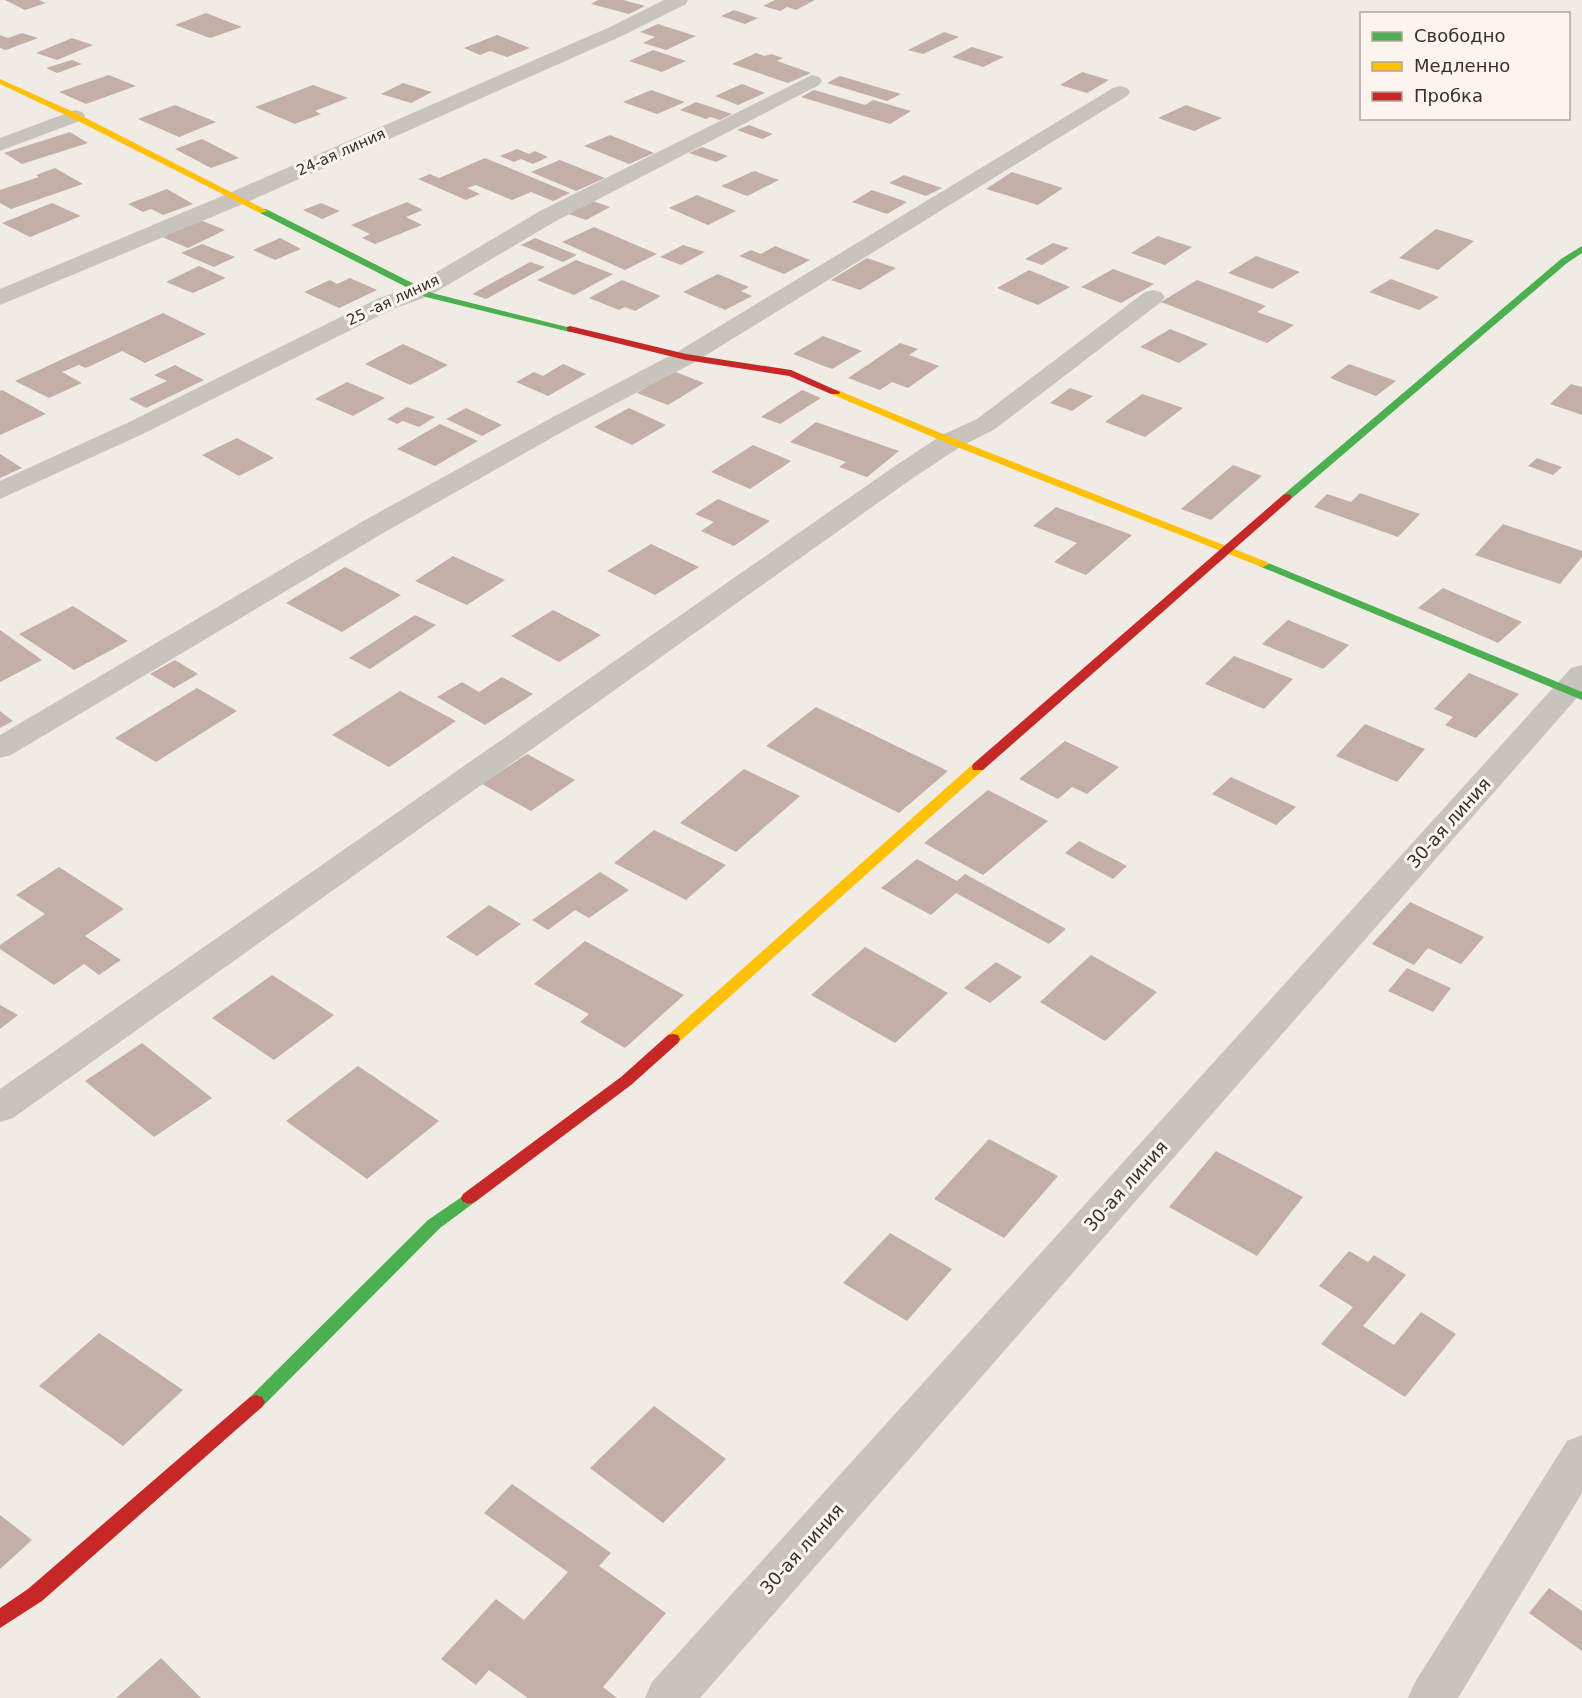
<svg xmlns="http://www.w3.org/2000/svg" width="1582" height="1698" font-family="'DejaVu Sans',sans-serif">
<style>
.building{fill:#c3afa7}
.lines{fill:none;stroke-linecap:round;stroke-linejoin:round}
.street{fill:#c9c3be;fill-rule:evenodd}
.fast{fill:#4caf50;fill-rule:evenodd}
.slow{fill:#ffc107;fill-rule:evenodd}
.jam{fill:#c62828;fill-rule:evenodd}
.labels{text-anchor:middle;stroke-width:6;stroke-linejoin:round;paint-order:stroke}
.far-street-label{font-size:15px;fill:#3b302b;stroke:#fbf5ee}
.street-label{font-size:18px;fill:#3b302b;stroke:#fbf5ee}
</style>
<rect width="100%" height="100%" fill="#f0ebe5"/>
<g class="building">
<path d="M5 0H39L46 3 25 10Z"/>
<path d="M598 0H623L645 6 629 14 591 4Z"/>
<path d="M775 0H815L796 10 787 7 780 11 763 6Z"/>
<path d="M734 10 758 18 745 24 721 16Z"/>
<path d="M206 13 242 27 210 38 175 25Z"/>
<path d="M658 24 696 36 666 50 643 43 655 37 640 32Z"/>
<path d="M944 32 959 37 923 54 908 50Z"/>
<path d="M22 33 38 38 6 50 0 48V35L8 38Z"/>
<path d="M497 35 530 48 507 57 490 51 480 55 464 48Z"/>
<path d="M72 38 93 45 57 60 36 53Z"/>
<path d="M972 47 1004 57 983 67 952 57Z"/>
<path d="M653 50 686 61 662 72 629 61Z"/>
<path d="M756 53 765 56 771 54 783 58 777 61 811 73 788 83 732 64Z"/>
<path d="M72 60 82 64 57 73 46 68Z"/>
<path d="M1082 72 1109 80 1087 93 1060 85Z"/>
<path d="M109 75 136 86 86 104 59 92Z"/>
<path d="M840 76 901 94 887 101 827 83Z"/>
<path d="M403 83 432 92 411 103 381 94Z"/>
<path d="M742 84 765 93 738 105 715 96Z"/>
<path d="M313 85 348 98 315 111 321 114 295 124 255 107Z"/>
<path d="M651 90 685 102 657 114 623 102Z"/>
<path d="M814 90 865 105 873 100 911 111 890 124 801 97Z"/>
<path d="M696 102 732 114 720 120 710 117 706 119 680 110Z"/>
<path d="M175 105 216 122 179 137 138 119Z"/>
<path d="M1186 105 1222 118 1194 131 1158 118Z"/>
<path d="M749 125 773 134 762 139 737 130Z"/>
<path d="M70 132 88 143 22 164 4 153Z"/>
<path d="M610 135 654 153 629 164 584 146Z"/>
<path d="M202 139 239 158 211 168 175 149Z"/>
<path d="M702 147 728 156 716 162 689 153Z"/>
<path d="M517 149 529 154 535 151 548 157 533 164 521 159 514 162 500 156Z"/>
<path d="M485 158 570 193 553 201 531 192 512 200 476 185 467 188 480 194 466 200 418 179 430 174 439 178Z"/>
<path d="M560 160 605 178 576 191 531 172Z"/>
<path d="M55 168 83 184 11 209 0 203V190L39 177 36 175Z"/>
<path d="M754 171 779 180 747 196 721 186Z"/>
<path d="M1012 172 1063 188 1038 205 986 189Z"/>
<path d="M904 175 942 188 926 196 889 183Z"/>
<path d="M167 189 193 204 163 215 151 209 143 212 128 204Z"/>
<path d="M872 190 907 202 887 214 852 202Z"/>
<path d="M697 195 736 211 708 225 669 208Z"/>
<path d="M590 200 610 207 586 220 566 213Z"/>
<path d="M407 202 423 210 406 217 422 225 375 244 362 238 370 234 351 225Z"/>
<path d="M52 203 81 216 30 237 2 223Z"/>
<path d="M321 203 340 211 322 219 303 210Z"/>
<path d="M200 220 225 230 188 248 162 237Z"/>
<path d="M594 227 657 254 625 270 562 242Z"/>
<path d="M1436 229 1474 241 1438 270 1399 258Z"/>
<path d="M1158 236 1192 247 1165 265 1131 253Z"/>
<path d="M280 238 301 249 275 260 253 250Z"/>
<path d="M535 238 577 255 563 262 521 245Z"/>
<path d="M1053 243 1069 248 1042 265 1025 259Z"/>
<path d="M202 244 235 257 214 267 181 253Z"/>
<path d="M683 245 705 252 681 265 660 257Z"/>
<path d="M775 246 810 260 784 274 739 256 751 250 761 254Z"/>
<path d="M1256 256 1300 272 1272 289 1228 273Z"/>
<path d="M867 258 896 268 860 290 831 280Z"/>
<path d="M576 260 613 274 574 295 537 280Z"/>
<path d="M530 262 545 267 486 299 472 294Z"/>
<path d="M199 266 226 278 193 293 166 282Z"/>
<path d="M1113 269 1154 284 1121 303 1081 287Z"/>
<path d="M1029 270 1070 287 1038 305 997 288Z"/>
<path d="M718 274 749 287 741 291 752 296 725 310 683 292Z"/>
<path d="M350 278 377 290 339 308 304 292 330 280 337 284Z"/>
<path d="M1391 279 1439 297 1419 310 1369 292Z"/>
<path d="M622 280 661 296 635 311 625 307 619 310 589 298Z"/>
<path d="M1197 280 1266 306 1257 312 1294 325 1267 343 1161 302Z"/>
<path d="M163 313 206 334 145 363 122 351 86 368 79 365 62 372 82 383 49 398 15 381Z"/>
<path d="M1170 329 1208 344 1179 363 1140 347Z"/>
<path d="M823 336 862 351 832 369 793 354Z"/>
<path d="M900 343 918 349 909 355 939 366 908 388 892 382 880 390 848 378Z"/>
<path d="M403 344 448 365 410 385 365 364Z"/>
<path d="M563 364 586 374 548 396 516 382 534 372 543 376Z"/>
<path d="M1349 364 1396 381 1376 396 1330 378Z"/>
<path d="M175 365 204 380 146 408 129 399 167 381 154 375Z"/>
<path d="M673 371 704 383 668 405 637 393Z"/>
<path d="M347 382 385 398 353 416 315 399Z"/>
<path d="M1571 384 1582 387V415L1550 404Z"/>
<path d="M1070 388 1093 396 1072 411 1050 403Z"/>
<path d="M2 390 46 414 0 435V391Z"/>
<path d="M802 390 821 398 780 424 761 417Z"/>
<path d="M1142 394 1183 408 1145 437 1105 422Z"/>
<path d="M407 407 435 417 419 427 403 421 397 424 387 419Z"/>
<path d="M466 408 502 425 482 436 446 419Z"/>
<path d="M629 408 666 425 632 445 594 427Z"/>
<path d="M816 422 899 451 867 477 839 467 846 462 790 442Z"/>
<path d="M440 424 478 441 435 466 397 449Z"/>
<path d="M237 438 274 458 239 476 202 455Z"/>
<path d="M753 445 791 461 750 489 711 472Z"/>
<path d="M0 454 22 468 0 478Z"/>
<path d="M1537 458 1562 467 1553 475 1528 466Z"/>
<path d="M1233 465 1262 476 1211 520 1181 509Z"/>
<path d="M1360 493 1420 514 1398 537 1314 507 1327 494 1351 502Z"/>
<path d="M718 499 770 521 734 546 701 531 714 522 695 514Z"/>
<path d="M1056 507 1132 535 1086 575 1054 562 1077 543 1033 526Z"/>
<path d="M1503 524 1582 551V557L1560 584 1475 555Z"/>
<path d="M651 544 699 567 655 595 607 571Z"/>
<path d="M453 556 505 580 467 605 415 581Z"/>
<path d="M345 567 401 595 342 632 286 603Z"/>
<path d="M1443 588 1522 622 1498 643 1418 608Z"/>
<path d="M73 606 128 641 74 670 19 634Z"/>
<path d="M553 610 601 635 559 662 511 636Z"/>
<path d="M415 615 436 625 370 669 349 658Z"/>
<path d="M1288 620 1349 645 1323 669 1262 644Z"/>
<path d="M0 630 42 660 0 682Z"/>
<path d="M1234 656 1293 679 1264 709 1205 684Z"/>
<path d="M175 660 198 674 174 688 150 674Z"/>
<path d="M1469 673 1519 694 1476 738 1445 725 1453 717 1434 709Z"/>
<path d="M502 677 533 694 485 725 437 697 462 682 479 692Z"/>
<path d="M197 688 237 711 156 762 115 738Z"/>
<path d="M400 691 456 721 389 767 332 735Z"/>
<path d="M816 707 948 771 899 813 766 746Z"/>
<path d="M0 711 13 721 0 728Z"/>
<path d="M1365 724 1425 749 1397 782 1336 756Z"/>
<path d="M1065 741 1119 767 1087 794 1072 787 1058 799 1019 779Z"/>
<path d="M527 754 575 780 531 811 482 784Z"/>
<path d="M744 769 800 796 736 852 680 823Z"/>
<path d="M1231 777 1296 807 1276 825 1212 794Z"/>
<path d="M988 790 1048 821 983 875 924 843Z"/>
<path d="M654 830 726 865 686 900 614 863Z"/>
<path d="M1079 841 1127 866 1113 879 1065 853Z"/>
<path d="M917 859 957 881 965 874 1066 929 1049 944 956 893 931 915 881 888Z"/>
<path d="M59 867 124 909 85 936 121 960 99 975 84 964 54 985 0 949V945L45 914 16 895Z"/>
<path d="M600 872 629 890 589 918 575 910 548 930 532 920Z"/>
<path d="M1410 902 1484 937 1461 964 1428 948 1414 965 1372 944Z"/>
<path d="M489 905 521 924 477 956 446 937Z"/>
<path d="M585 941 684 995 625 1048 580 1022 589 1014 534 984Z"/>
<path d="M865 947 948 993 895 1043 811 995Z"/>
<path d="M1091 955 1157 992 1105 1041 1040 1002Z"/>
<path d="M996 962 1022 977 990 1003 964 988Z"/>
<path d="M1407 968 1451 988 1433 1012 1388 991Z"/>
<path d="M272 975 334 1015 274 1060 212 1018Z"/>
<path d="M0 1005 18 1015 0 1029Z"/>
<path d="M142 1043 212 1098 154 1137 85 1081Z"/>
<path d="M358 1066 439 1121 367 1179 286 1121Z"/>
<path d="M989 1139 1058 1176 1004 1238 934 1199Z"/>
<path d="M1216 1151 1303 1197 1257 1256 1169 1207Z"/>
<path d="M890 1233 952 1269 907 1321 843 1283Z"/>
<path d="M1349 1251 1368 1262 1374 1255 1406 1275 1363 1326 1394 1345 1421 1312 1456 1334 1405 1397 1321 1344 1353 1307 1319 1286Z"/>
<path d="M99 1333 183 1390 123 1446 39 1386Z"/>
<path d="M654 1406 726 1459 663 1523 590 1468Z"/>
<path d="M512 1484 611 1553 599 1566 666 1613 603 1687 617 1698H528L489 1670 476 1685 441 1659 496 1599 524 1620 568 1572 484 1513Z"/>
<path d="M0 1515 32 1540 0 1569Z"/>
<path d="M1549 1588 1582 1611V1651L1529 1613Z"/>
<path d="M161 1658 201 1698H116Z"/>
</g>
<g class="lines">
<g class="street">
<path d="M664 0H688L686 4 624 35 243 204 0 305V289L227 194 610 27Z"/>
<path d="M812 75 819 77 822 81 819 85 556 221 429 296 393 309 145 433 0 499V481L127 423 377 299 413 286 540 211Z"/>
<path d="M1120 86 1127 88 1130 92 1127 96 695 362 571 427 385 532 11 755 0 758V735L365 520 553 417 677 352 1113 88Z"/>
<path d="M75 110 82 112 85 116 82 120 0 151V138Z"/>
<path d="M1153 290 1161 292 1165 297 1161 302 995 429 960 447 910 480 13 1118 0 1122V1089L892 468 942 435 977 419 1145 292Z"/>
<path d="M1582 665V692L700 1698H645L652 1682 1571 668Z"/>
<path d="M1582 1435V1493L1458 1698H1408L1415 1682 1567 1441Z"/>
</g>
<g class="fast">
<path d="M260 209H266L432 293 575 329 570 332 426 297 260 213Z"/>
<path d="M1582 246V253L1567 263 1291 499H1283V495L1561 259Z"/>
<path d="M1263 561 1582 692V700L1259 566 1257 564Z"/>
<path d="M469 1192 475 1194 477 1198 475 1202 440 1228 262 1407 256 1409 250 1407 247 1402 250 1397 428 1220Z"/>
</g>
<g class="slow">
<path d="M0 79 78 114 268 211 260 213 72 118 0 84Z"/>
<path d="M835 389 955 439 1267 562 1269 564 1263 567 1259 566 947 443 831 394V390Z"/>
<path d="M978 763 983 764 984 767 983 770 678 1043H668L666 1039 668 1035 973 764Z"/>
</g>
<g class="jam">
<path d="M570 326 686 354 791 370 840 392 839 394H831L789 376 686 360 567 331V327Z"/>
<path d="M1287 494 1291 495V499L983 770H973L972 767 973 764 1283 495Z"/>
<path d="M673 1034 678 1035 680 1039 678 1043 631 1085 475 1202 469 1204 463 1202 461 1198 463 1194 621 1077 668 1035Z"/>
<path d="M256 1395 262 1397 265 1402 262 1407 42 1601 0 1628V1608L28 1589 250 1397Z"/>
</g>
</g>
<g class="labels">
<g class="far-street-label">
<text transform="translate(341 152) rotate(-24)" y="5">24-ая линия</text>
<text transform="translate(393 300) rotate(-25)" y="5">25 -ая линия</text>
</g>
<g class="street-label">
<text transform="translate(1449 823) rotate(-48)" y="6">30-ая линия</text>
<text transform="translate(1126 1186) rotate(-48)" y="6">30-ая линия</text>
<text transform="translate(802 1549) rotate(-48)" y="6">30-ая линия</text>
</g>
</g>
<rect x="1360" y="12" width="210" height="108" fill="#fbf5ee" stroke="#aea6a0" stroke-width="1.5"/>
<rect x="1372" y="32" width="30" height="9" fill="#4caf50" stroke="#aea6a0" stroke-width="1.5"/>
<text x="1414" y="42" font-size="18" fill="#3b302b">Свободно</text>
<rect x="1372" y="62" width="30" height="9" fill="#ffc107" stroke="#aea6a0" stroke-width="1.5"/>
<text x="1414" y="72" font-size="18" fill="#3b302b">Медленно</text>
<rect x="1372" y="92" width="30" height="9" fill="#c62828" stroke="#aea6a0" stroke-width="1.5"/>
<text x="1414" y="102" font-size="18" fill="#3b302b">Пробка</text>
</svg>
